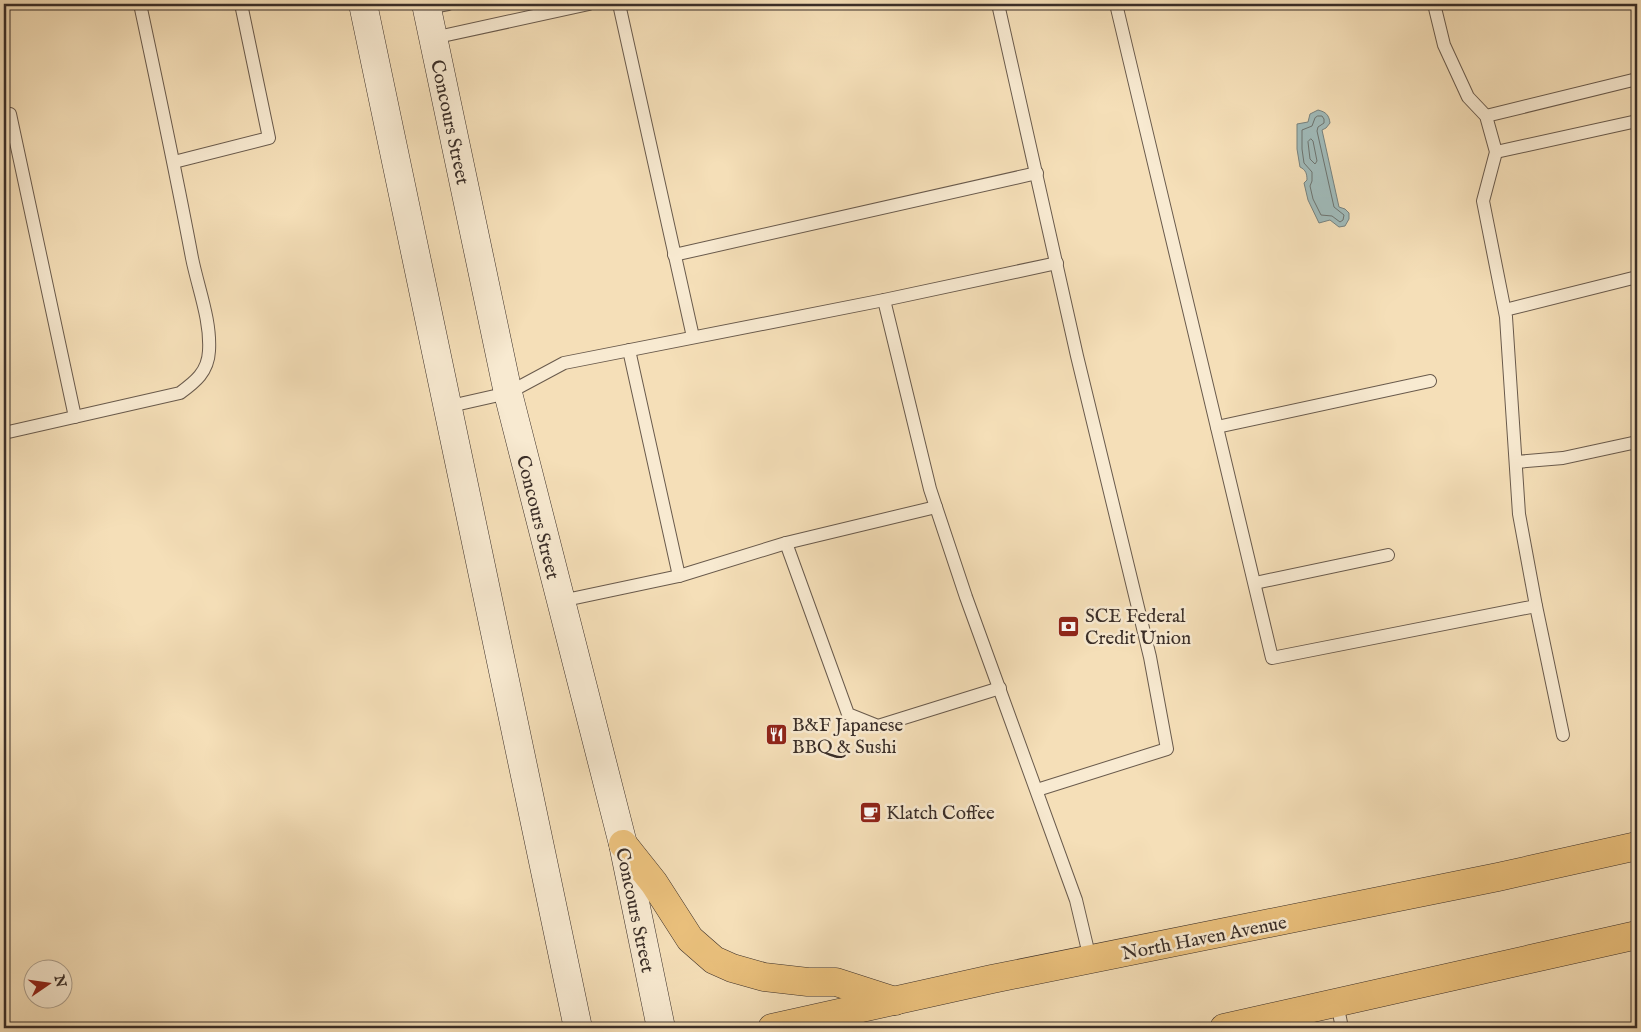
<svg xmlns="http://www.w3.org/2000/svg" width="1641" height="1032" font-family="'IM FELL English',serif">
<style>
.water{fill:#a0bab9;stroke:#77827f}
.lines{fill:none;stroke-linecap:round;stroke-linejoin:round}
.shore{stroke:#6d7470;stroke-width:1}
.lane-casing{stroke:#695a4c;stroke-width:14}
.secondary-casing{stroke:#3a2e28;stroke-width:29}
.primary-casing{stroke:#3a2e28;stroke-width:29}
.lane{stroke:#f8ead1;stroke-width:12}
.secondary{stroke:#f8ead1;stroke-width:28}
.primary{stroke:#eac07c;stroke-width:28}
.labels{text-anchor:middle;stroke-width:5;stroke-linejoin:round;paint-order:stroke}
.street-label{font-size:19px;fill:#3a2e28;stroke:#f8ead1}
.poi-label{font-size:19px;fill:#3a2e28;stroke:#f8ead1;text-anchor:start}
</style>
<rect width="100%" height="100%" fill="#f5dfb8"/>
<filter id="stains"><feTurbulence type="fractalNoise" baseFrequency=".004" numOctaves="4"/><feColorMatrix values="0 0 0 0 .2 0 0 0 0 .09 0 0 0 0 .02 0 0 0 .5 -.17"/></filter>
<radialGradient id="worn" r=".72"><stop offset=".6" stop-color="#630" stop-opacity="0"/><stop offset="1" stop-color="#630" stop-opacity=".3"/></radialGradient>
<path class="water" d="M1318 110C1326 112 1329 115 1330 123L1326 128 1322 130 1339 207 1345 209 1349 213V219L1345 226 1339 227 1330 220 1319 223 1308 200 1304 183 1307 180C1307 174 1306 170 1300 167L1297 149V124L1308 122 1310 114Z"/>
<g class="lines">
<g class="shore">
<path d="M1318 116H1322L1324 119V123L1318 127 1317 131 1334 207 1344 215 1343 220 1340 222 1332 216 1321 215 1313 199 1310 186 1312 181V172L1304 163 1302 149V130L1312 126 1315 118Z"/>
<path d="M1311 139 1313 141 1317 161 1315 164 1310 159 1308 142Z"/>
</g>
<defs>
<g id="lane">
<path d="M619 4 693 337"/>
<path d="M998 4 1077 356 1150 657 1167 749 1037 790"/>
<path d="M1116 4 1272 658 1536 606 1519 514 1506 317 1483 201 1496 152 1486 116 1468 97 1444 45 1434 4"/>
<path d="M427 8 448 4"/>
<path d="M433 38 589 4"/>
<path d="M4 115 10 114 75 417"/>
<path d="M1486 116 1637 79"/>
<path d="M1496 152 1637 121"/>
<path d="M174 162 269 138 241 4"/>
<path d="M674 255 1037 173"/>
<path d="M884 300 930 489 966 597 1076 900 1090 959"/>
<path d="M1505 310 1637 277"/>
<path d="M629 350 679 576"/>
<path d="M446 407 508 393 564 363 884 300 1057 263"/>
<path d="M1217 427 1430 381"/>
<path d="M4 433 180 393C195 382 208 372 209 351 211 320 198 288 192 258 176 173 158 88 140 4"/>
<path d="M1516 462 1563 458 1637 442"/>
<path d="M786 543 848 714 878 726 1000 688"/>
<path d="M1255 583 1388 555"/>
<path d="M561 601 679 576 786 543 936 507"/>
<path d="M1536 606 1563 735"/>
<path d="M1337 1003 1342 1028"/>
</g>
<g id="secondary">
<path d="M363 4 578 1028"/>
<path d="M426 4 508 393 623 844 661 1028"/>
</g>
<g id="primary">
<path d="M623 844 654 883 690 939 714 960 732 968 764 977 808 982H836L895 1001"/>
<path d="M772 1028 992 979 1498 877 1637 846"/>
<path d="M1224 1028 1637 935"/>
</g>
</defs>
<use href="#lane" class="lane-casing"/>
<use href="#secondary" class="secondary-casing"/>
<use href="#primary" class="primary-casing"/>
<use href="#lane" class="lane"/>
<use href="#secondary" class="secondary"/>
<use href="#primary" class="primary"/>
</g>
<defs>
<symbol id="bank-square" viewBox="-11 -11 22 22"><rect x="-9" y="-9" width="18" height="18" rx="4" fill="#8f2418" stroke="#f8ead1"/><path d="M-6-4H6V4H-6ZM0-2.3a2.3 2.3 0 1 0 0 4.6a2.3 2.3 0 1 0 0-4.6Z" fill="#fff"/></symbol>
<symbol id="restaurant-square" viewBox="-11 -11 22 22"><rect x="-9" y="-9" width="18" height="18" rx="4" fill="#8f2418" stroke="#f8ead1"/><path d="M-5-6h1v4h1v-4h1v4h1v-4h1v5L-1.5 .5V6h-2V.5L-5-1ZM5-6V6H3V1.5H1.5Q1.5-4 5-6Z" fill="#fff"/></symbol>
<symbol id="cafe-square" viewBox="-11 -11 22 22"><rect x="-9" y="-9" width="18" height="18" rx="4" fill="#8f2418" stroke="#f8ead1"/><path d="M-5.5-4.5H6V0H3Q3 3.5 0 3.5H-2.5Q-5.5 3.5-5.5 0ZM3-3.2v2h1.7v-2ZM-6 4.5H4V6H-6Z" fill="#fff"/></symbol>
</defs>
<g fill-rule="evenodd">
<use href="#bank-square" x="1056" y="614" width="25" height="25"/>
<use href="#restaurant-square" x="764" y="722" width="25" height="25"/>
<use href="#cafe-square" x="858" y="800" width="25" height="25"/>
</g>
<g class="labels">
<g class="street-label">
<text transform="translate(451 122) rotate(78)" y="7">Concours Street</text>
<text transform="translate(539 517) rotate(76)" y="7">Concours Street</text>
<text transform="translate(636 910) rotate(78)" y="7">Concours Street</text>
<text transform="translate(1204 937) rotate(-11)" y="7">North Haven Avenue</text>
</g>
<g class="poi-label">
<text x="1085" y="622">SCE Federal<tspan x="1085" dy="22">Credit Union</tspan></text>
<text x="792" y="731">B&amp;F Japanese<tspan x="792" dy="22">BBQ &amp; Sushi</tspan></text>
<text x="886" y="819">Klatch Coffee</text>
</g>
</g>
<rect width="1641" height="1032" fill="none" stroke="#f5dfb8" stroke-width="20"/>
<rect x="5" y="5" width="1631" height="1022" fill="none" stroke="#3a2e28" stroke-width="2.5"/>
<rect x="10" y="10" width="1621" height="1012" fill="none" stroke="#3a2e28"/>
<g transform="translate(48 984) rotate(77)"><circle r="24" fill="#f8ead1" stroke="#ac9f8d"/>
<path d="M0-4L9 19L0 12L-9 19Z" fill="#8f2418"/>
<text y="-8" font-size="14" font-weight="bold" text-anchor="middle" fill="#3a2e28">N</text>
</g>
<rect width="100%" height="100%" filter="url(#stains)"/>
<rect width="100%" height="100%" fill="url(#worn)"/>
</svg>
